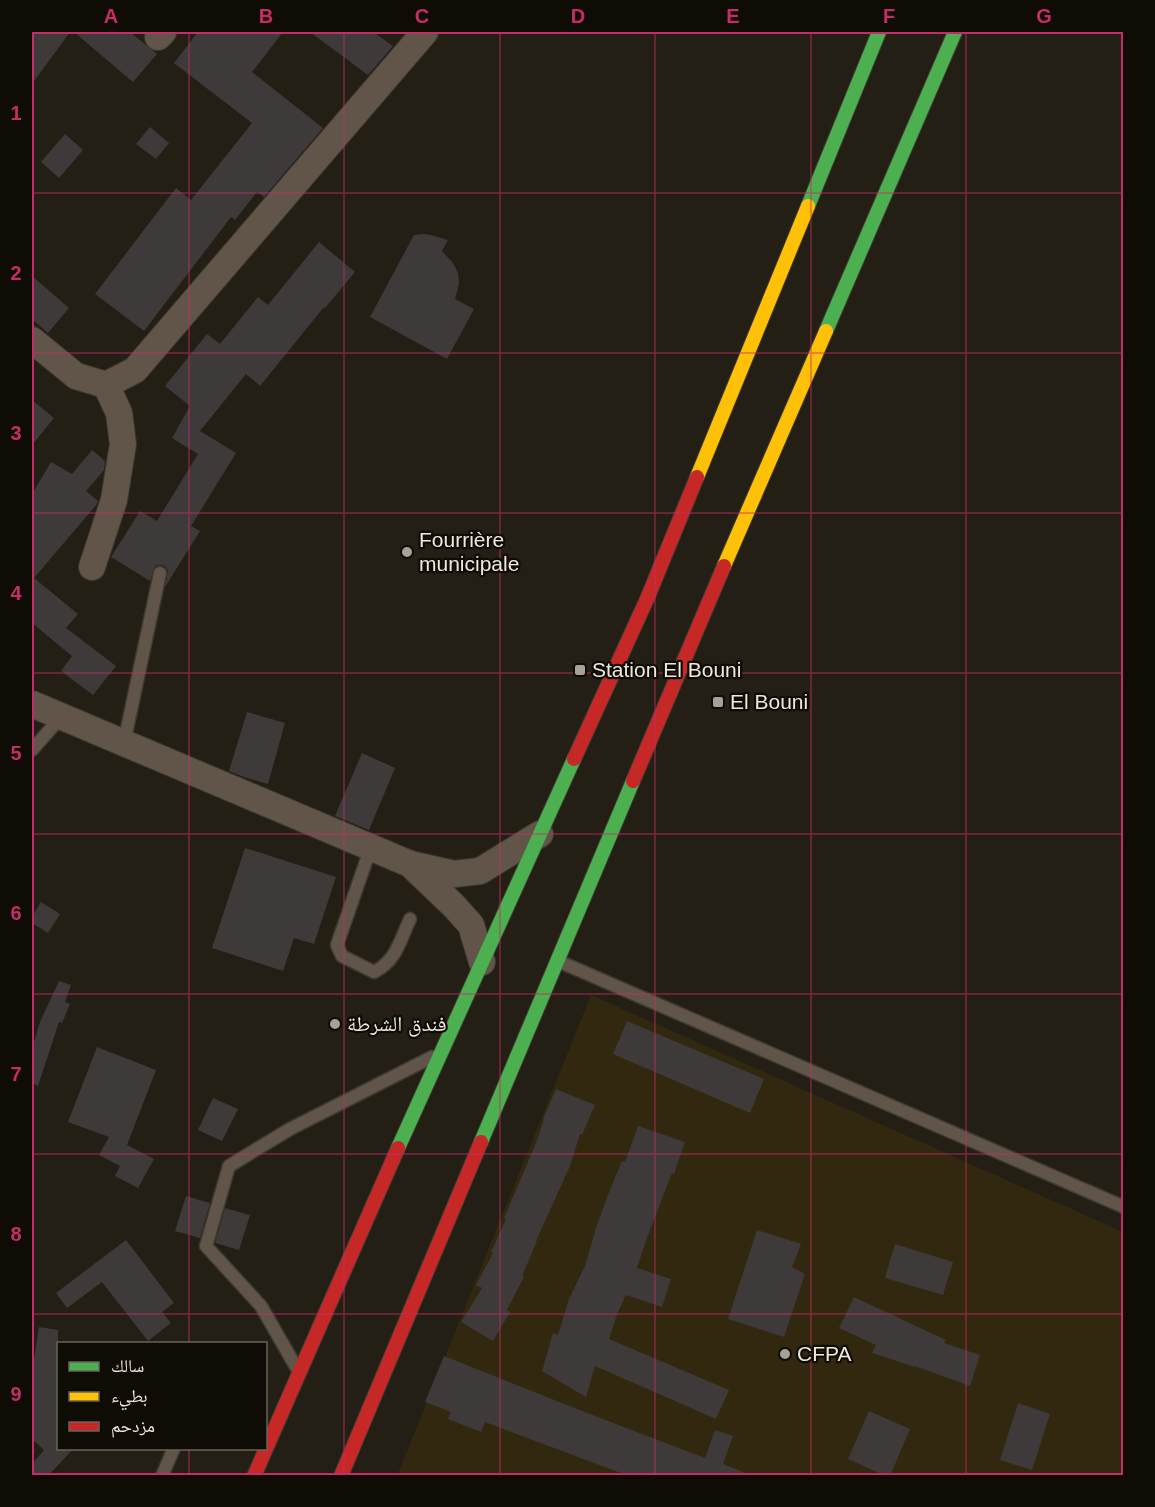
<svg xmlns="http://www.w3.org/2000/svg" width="1155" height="1507" font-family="Helvetica,'Noto Naskh Arabic',sans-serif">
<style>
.built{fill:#32280f}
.building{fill:#3d3a39}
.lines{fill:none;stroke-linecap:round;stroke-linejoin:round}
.lane-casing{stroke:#3f3a32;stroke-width:15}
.street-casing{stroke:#3f3a32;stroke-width:28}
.fast-casing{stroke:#3f3a32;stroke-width:16}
.slow-casing{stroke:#3f3a32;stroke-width:16}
.jam-casing{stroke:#3f3a32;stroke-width:16}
.lane{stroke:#605548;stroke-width:12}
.street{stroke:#605548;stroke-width:26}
.fast{stroke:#4caf50;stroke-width:14}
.slow{stroke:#ffc107;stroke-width:14}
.jam{stroke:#c62828;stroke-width:14}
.grid{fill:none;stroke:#c62d68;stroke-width:1.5;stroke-opacity:0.55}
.poi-dot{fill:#a7a296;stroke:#0f0c05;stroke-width:2}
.labels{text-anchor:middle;stroke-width:4.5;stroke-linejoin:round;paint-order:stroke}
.poi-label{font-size:21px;fill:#eee9dc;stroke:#0f0c05;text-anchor:start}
.neatline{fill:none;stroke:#c62d68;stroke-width:2}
.grid-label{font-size:20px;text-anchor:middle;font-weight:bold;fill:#c62d68}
</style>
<rect width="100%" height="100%" fill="#241f14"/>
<path class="built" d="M591 995 1123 1232V1475L397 1476Z"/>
<g class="building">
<path d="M32 32H70L32 84Z"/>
<path d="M74 32H130L157 54 133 82Z"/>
<path d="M198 32H283L252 72 323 128 264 197 257 192 235 220 231 217 144 331 95 294 176 188 191 200 252 123 174 63Z"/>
<path d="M310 32H373L393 46 368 75Z"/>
<path d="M150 127 169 143 156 159 136 144Z"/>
<path d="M65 134 83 150 59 178 41 162Z"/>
<path d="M424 234 431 235 448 240 442 251 453 263 458 273 459 284 455 299 474 309 447 359 370 317 414 235Z"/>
<path d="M319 242 355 272 325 308 324 307 260 386 246 374 200 431 236 453 191 526 200 531 165 587 168 571 166 567 162 565H157L154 568 150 581 111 557 140 511 157 521 198 454 172 438 190 406 165 386 207 334 220 344 258 297 268 305Z"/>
<path d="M32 276 69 308 48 333 32 319Z"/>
<path d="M32 400 54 418 32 445Z"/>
<path d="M92 450 105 461 104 470 86 491 98 501 97 504 34 578 78 614 66 628 116 666 93 695 61 671 72 656 32 623V494L51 462 72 474Z"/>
<path d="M247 712 285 723 268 784 244 777 229 771Z"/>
<path d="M362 753 395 768 369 830 335 816Z"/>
<path d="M245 848 336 877 314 944 294 938 283 971 212 948Z"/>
<path d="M41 902 60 914 48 933 32 923V917Z"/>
<path d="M59 981 71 985 65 1002 70 1004 62 1023 59 1022 38 1086 32 1083V1049L40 1022Z"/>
<path d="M627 1021 764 1079 750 1113 613 1054Z"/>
<path d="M97 1047 156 1070 127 1145 154 1159 138 1188 115 1176 120 1166 99 1155 109 1137 68 1122Z"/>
<path d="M556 1089 595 1105 582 1135 580 1134 570 1166 536 1241H537L522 1276 524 1277 507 1310 510 1312 493 1341 461 1322 482 1288 476 1285 493 1253 491 1252 506 1219 504 1218 536 1143 544 1119H543Z"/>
<path d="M213 1098 238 1109 222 1141 198 1130Z"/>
<path d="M638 1126 685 1142 674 1174 672 1173 648 1235 637 1268 671 1279 662 1307 626 1295 617 1314 609 1339 729 1390 716 1419 595 1366 586 1397 542 1371 553 1333 558 1335 569 1299 585 1266 596 1228 608 1195 622 1161 625 1162Z"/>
<path d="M186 1196 210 1203 200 1238 175 1231Z"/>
<path d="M225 1208 250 1215 239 1250 215 1243Z"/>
<path d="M757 1230 801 1244 792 1267 805 1274 784 1337 728 1319Z"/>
<path d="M126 1240 174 1303 162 1312 171 1323 148 1341 102 1282 67 1308 56 1293Z"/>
<path d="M895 1244 953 1262 943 1295 885 1278Z"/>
<path d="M854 1297 946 1340 944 1343 980 1355 970 1386 915 1366V1367L872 1353 876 1345 839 1328Z"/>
<path d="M39 1327 58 1330V1449H73L48 1476H32V1464L44 1450 32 1439V1372Z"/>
<path d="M444 1356 582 1411 705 1458 715 1430 733 1436 723 1464 748 1474 747 1476H629L485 1422 481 1432 448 1419 451 1412 425 1402Z"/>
<path d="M1018 1403 1050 1414 1032 1470 1000 1460Z"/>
<path d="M869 1411 910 1429 890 1476H886L848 1459Z"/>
</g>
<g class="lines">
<defs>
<g id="lane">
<path d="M124 743 160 573"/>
<path d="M32 750 62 716"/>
<path d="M371 847 337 945 342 956 374 972C396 961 400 941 410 919"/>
<path d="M558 961 1124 1207"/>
<path d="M296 1367 261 1306 206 1246 229 1166 290 1129 432 1057"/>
<path d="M162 1476 174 1448"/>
</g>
<g id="street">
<path d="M158 37 163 32"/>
<path d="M32 340 76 376 106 385 135 370 425 32"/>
<path d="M92 567 114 500 123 444 119 413 106 385"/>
<path d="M32 704 410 864 454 906 471 925 482 962"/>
<path d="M410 864 454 874 480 871 540 834"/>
</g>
<g id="fast">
<path d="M808 206 879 32"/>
<path d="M826 331 955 32"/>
<path d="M481 1142 633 781"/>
<path d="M398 1148 574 759"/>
</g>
<g id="slow">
<path d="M697 477 808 206"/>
<path d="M724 566 826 331"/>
</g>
<g id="jam">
<path d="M574 759 647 599 697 477"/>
<path d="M633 781 724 566"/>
<path d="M254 1476 398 1148"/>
<path d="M341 1476 481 1142"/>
</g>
</defs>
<use href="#lane" class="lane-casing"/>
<use href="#street" class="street-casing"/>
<use href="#fast" class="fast-casing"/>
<use href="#slow" class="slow-casing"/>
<use href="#jam" class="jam-casing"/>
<use href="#lane" class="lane"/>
<use href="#street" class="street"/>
<use href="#fast" class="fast"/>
<use href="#slow" class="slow"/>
<use href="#jam" class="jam"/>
</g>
<path class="grid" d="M189 32V1344M344 32V1476M500 32V1476M655 32V1476M811 32V1476M966 32V1476M32 193H1124M32 353H1124M32 513H1124M32 673H1124M32 834H1124M32 994H1124M32 1154H1124M32 1314H1124M189 1448V1476"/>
<g class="poi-dot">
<circle cx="407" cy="552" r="6"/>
<rect x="574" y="664" width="12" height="12" rx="3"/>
<rect x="712" y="696" width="12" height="12" rx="3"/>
<circle cx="335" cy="1024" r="6"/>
<circle cx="785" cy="1354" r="6"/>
</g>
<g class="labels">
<g class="poi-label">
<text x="419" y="547">Fourrière<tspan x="419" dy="24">municipale</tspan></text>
<text x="592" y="677">Station El Bouni</text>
<text x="730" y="709">El Bouni</text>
<text x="347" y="1031">فندق الشرطة</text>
<text x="797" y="1361">CFPA</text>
</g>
</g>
<rect width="1155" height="1507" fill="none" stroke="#0f0c05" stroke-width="66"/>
<rect x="57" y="1342" width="210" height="108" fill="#0f0c05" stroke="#68645b" stroke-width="1.5"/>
<rect x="69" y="1362" width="30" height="9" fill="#4caf50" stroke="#68645b" stroke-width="1.5"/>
<text x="111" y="1372" font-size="18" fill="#eee9dc">سالك</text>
<rect x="69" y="1392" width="30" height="9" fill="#ffc107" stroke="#68645b" stroke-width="1.5"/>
<text x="111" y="1402" font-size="18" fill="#eee9dc">بطيء</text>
<rect x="69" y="1422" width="30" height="9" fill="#c62828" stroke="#68645b" stroke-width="1.5"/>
<text x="111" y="1432" font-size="18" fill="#eee9dc">مزدحم</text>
<rect x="33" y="33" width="1089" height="1441" class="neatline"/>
<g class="grid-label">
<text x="111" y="23">A</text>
<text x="266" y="23">B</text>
<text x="422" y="23">C</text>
<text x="578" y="23">D</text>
<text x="733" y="23">E</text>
<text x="889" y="23">F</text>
<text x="1044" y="23">G</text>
<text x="16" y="120">1</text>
<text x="16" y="280">2</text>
<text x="16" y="440">3</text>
<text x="16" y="600">4</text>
<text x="16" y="760">5</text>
<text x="16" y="920">6</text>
<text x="16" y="1081">7</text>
<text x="16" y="1241">8</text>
<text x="16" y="1401">9</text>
</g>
</svg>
